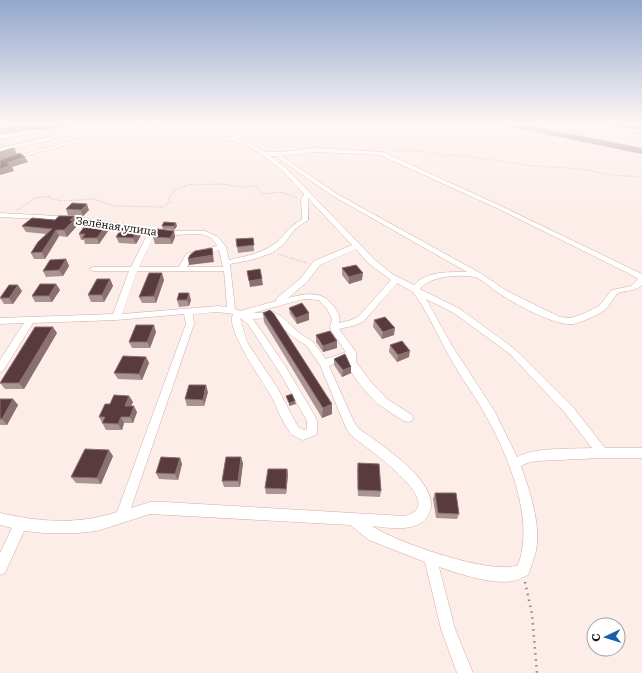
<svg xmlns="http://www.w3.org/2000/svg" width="642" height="673" font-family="'Roboto Serif',serif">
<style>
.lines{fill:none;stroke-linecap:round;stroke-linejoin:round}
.river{fill:#b293a5;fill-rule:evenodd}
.minor-casing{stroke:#d0aea2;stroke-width:1}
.major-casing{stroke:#d2d0cf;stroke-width:1}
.path-far1{stroke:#938681;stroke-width:1;stroke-dasharray:0.5 2;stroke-linecap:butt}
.path{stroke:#938681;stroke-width:2.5;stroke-dasharray:1.5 4.5;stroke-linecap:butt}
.minor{fill:#fff;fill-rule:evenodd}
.major{fill:#dfbd94;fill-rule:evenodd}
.rail-casing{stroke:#403430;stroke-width:2.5}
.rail{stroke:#fefefe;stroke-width:1.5;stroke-dasharray:4.5;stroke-linecap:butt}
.wall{fill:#aa9493}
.shaded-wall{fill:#8a7071}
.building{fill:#593a3e;stroke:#8a7071}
.labels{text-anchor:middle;stroke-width:4;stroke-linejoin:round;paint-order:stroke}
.far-street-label{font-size:11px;fill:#1f130f;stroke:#fefefe}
</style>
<rect width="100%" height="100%" fill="#fcede8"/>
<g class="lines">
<g class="river">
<path d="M43 124H70L66 127 0 134V128Z"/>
<path d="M506 124H522L642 148V154L510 127Z"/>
</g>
<defs>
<g id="minor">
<path d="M266 124H272L236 139 249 143 266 152H282L315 148 383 152 503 207 642 274V285C633 293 625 289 617 294 613 298 610 305 606 309 600 314 581 323 573 324 554 326 513 303 497 292 491 288 482 279 474 277 459 274 430 276 420 289L460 309 516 350 573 407 605 448H642V458H602L537 461 527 463 521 466C530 492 541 524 536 551 534 559 531 567 528 575 523 577 518 580 513 581 492 585 460 574 439 567L455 629 473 673H457L441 629 425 562 369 540 350 525 150 514 97 531 78 533H44L24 531 5 573 0 575V553L12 528 0 525V513C41 522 77 525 117 512L186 324 184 314 116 320 33 323 3 371 0 372V360L24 323 0 324V318L113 314 129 271H93L89 269 93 267H131L148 233 77 221 0 217V213L77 217 169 231H205L218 237 226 247 229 260C246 256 265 253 278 241 287 232 291 226 302 219L301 199 304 194 282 170 257 151 245 145 212 135 147 129 129 131 74 143 29 155 0 165V161L71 141 129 129 147 127 212 133 231 138ZM315 152 380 155 499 209 630 274 638 279 631 286 612 290 599 306 583 314 571 318 560 317 507 291 480 273 337 194 281 156ZM270 156H279L277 157 278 158 333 196 467 272C448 272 427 271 414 285L392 274 374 259 286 168ZM308 198 352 245 314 261 300 279 277 298 276 301 240 311 235 309 230 264 251 260 272 253 284 244 295 229 308 220ZM155 234C161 234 168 235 174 235 189 235 210 229 217 246L186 254 179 267H139ZM356 249 368 263 391 280 358 317 351 320 339 323C341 317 338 313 335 308 323 290 307 293 288 298L306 283 320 265ZM219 250 223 267H187L192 257ZM137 271H224L227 307 218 306 122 314ZM397 283 413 292 418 299C431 319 441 342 453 363 462 379 473 393 482 409 506 450 536 518 518 565 493 576 395 542 372 526 391 528 422 534 430 511 440 482 379 443 359 429L354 422 329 366 346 359C346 370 371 399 381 406 388 411 396 416 404 421L408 422 412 421 413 418 412 415 387 399 371 382 356 362V352L339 329 356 325 364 321ZM304 299 319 300 327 309 332 319 330 327 332 332 346 352 326 359 313 342 298 332 281 316 273 312 253 313ZM426 299 454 313 510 354 565 413 592 448C571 449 535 447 517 457L495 412 451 344ZM218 312 233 314C225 329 262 380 270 394 277 406 281 421 290 432 292 436 299 438 303 440L316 435 317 432V421L316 418 286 367 253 319 271 318 292 336 307 346 320 365 346 428C348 431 350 434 352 436 363 446 453 505 404 516L165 502H150L131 508 194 324 193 314ZM240 318 248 324 280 373 307 421V429L304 430 298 427 278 389 247 342Z"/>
<path d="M575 124H587L642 131V133L577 125Z"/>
<path d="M37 130 39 131V132L0 139V135Z"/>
<path d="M67 133 69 134V135L0 152V148Z"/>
</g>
<path id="major" d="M0 124H4L0 127Z"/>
</defs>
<use href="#minor" class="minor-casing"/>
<use href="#major" class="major-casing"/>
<g class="path-far1">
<path d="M391 150 422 151 446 156 458 155 534 166 582 169 611 175 642 177"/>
<path d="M17 210 36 198 49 196 51 199 64 201 94 199 113 206 162 207 171 202 168 199 175 190 188 185 222 184 241 187 252 186 257 187 263 194 280 192 297 198"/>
<path d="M278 254 307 263"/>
</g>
<path class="path" d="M525 582 532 614 537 673"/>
<use href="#minor" class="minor"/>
<use href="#major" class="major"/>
<defs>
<path id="rail" d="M606 124 642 128"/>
</defs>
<use href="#rail" class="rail-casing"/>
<use href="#rail" class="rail"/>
</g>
<g class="wall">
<path d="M66 209 89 210 83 216 68 215Z"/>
<path d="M74 216 77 223 75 224 76 227 67 237 59 236 45 259H34L31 253 46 234 26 232 22 226 55 220Z"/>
<path d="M106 225 108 231 99 244H85L84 240H81L79 234 89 227Z"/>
<path d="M162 226H177L174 230 163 229Z"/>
<path d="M139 229 141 235 136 244 119 243 116 237Z"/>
<path d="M174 231 175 237 172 244H155L153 237Z"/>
<path d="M253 238 254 251 238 253 236 239Z"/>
<path d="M66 259 69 266 63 276 46 277 43 271Z"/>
<path d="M342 268 362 280 349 284 342 275Z"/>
<path d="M110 279 113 286 104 302H91L88 295Z"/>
<path d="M164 280 156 303H142L139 297Z"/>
<path d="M56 284 60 290 52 302H35L32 296Z"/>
<path d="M22 291 13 304H4L0 298Z"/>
<path d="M177 300H191L189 306 179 307Z"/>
<path d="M289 308 309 320 297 324 290 314Z"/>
<path d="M263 313 332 414 322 418 264 322Z"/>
<path d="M374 320 394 335 382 339 373 327Z"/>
<path d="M156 332 150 348H132L129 342Z"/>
<path d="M57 333 24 389H5L0 383Z"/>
<path d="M316 335 337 341V348L323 352 316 342Z"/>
<path d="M390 345 409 357 397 362 389 352Z"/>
<path d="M146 357 149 363 142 380 118 379 114 373Z"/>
<path d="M334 359 351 373 342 377 334 365Z"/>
<path d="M208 392 204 406H187L185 399Z"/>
<path d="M129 396 133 402 131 406 137 412 133 423H124L122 430H106L99 417 110 404Z"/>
<path d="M0 399H13L18 405 7 425H0Z"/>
<path d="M113 456 101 484 76 483 71 477Z"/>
<path d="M180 458 182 464 178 480 159 479 156 473Z"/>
<path d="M243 463 240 487H224L222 481Z"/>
<path d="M358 463 381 491 380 497 358 496 357 469Z"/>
<path d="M287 469 288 475 286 494H266L265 488Z"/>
<path d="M435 493 459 514 457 519 436 518 433 499Z"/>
</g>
<g class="shaded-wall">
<path d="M15 149 17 155 0 160V153Z"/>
<path d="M25 157 28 162 12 167 14 171 0 175V169L7 163Z"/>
<path d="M87 204 89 210 83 216 81 210Z"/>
<path d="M74 216 77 223 75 224 76 227 67 237 64 230 70 220Z"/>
<path d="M176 223 177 226 174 230V226Z"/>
<path d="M106 225 108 231 99 244 97 238Z"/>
<path d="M139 229 141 235 136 244 133 238Z"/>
<path d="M56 230 59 236 45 259 42 252Z"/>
<path d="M174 231 175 237 172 244 170 238Z"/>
<path d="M212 248 214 262 189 265 188 259Z"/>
<path d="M66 259 69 266 63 276 59 270Z"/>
<path d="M162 273 164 280 156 303 154 296Z"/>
<path d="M363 273 362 280 349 284V277Z"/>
<path d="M110 279 113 286 104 302 102 295Z"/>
<path d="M262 279 263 285 250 287 249 281Z"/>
<path d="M56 284 60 290 52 302 49 296Z"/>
<path d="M18 285 22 291 13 304 9 298Z"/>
<path d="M189 293 191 300 189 306 187 300Z"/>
<path d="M309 313V320L297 324 296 318Z"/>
<path d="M154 325 156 332 150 348 147 342Z"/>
<path d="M53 327 57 333 24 389 19 383Z"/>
<path d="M395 328 394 335 382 339 383 332Z"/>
<path d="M337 341V348L323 352V346Z"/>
<path d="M410 351 409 357 397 362 398 355Z"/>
<path d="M146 357 149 363 142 380 139 374Z"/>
<path d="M351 367V373L342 377 343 370Z"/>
<path d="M206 385 208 392 204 406 203 400Z"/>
<path d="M129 396 133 402 128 412 125 406Z"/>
<path d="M13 399 18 405 7 425 2 419Z"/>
<path d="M295 401 296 404 289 406V403Z"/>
<path d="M332 404V414L322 418 323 408Z"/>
<path d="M134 406 137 412 133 423 130 417Z"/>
<path d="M121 417 124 423 122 430 118 424Z"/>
<path d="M109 450 113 456 101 484 97 478Z"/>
<path d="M241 457 243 463 240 487 238 481Z"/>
<path d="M180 458 182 464 178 480 175 474Z"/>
<path d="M287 469 288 475 286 494V489Z"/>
</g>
<g class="building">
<path d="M13 148 15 149 0 153V152Z"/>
<path d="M20 153 25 157 7 163 11 165 0 169V160Z"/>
<path d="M72 203 87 204 81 210 66 209Z"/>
<path d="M59 216H74L70 220 73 221 64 230H56L42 252 31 253 38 242 52 229 22 226 32 218 55 220Z"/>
<path d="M164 222 176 223 174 226H162Z"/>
<path d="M91 225H106L97 238H82L85 234H79L84 227H89Z"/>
<path d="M122 228 139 229 133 238 116 237Z"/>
<path d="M158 229 174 231 170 238 153 237Z"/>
<path d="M253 238 254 245 237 247 236 239Z"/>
<path d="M212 248 213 255 188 259 190 255 195 251Z"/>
<path d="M66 259 59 270 43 271 50 260Z"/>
<path d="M356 265 363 273 349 277 342 268Z"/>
<path d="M260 269 262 279 249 281 247 271Z"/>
<path d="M149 273H162L154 296 139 297Z"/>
<path d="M97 279H110L102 295H88Z"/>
<path d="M40 284H56L49 296H32Z"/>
<path d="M9 285H18L9 298H0Z"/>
<path d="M179 293H189L187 300H177Z"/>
<path d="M302 303 309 313 296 318 289 308Z"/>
<path d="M270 310 274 314 332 404 323 408 263 313Z"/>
<path d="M385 317 395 328 383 332 374 320Z"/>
<path d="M136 325H154L147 342H129Z"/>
<path d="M35 327H53L19 383H0Z"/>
<path d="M330 331 337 341 323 346 316 335Z"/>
<path d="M402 341 410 351 398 355 390 345Z"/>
<path d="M345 354 351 367 343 370 334 359Z"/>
<path d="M123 356 146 357 139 374 114 373Z"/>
<path d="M189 385H206L203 400 185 399Z"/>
<path d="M292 394 295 401 289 403 286 396Z"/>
<path d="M114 395 129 396 125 406H134L130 417H121L118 424 102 423 105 417H99L105 404H110Z"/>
<path d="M0 399H13L2 419H0Z"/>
<path d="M85 449 109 450 97 478 71 477Z"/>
<path d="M161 457 180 458 175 474 156 473Z"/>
<path d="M226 457H241L238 481H222Z"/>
<path d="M358 463 379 464 381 491 358 490Z"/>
<path d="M268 469H287L286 489 265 488Z"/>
<path d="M435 493H456L459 514 438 513Z"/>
</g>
<linearGradient id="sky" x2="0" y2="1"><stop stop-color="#92a7cd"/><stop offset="0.57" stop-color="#fef7f5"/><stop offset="1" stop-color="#fef7f5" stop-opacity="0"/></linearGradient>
<rect width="642" height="218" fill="url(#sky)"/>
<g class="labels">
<g class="far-street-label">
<text transform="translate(116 226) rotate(8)" y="4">Зелёная улица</text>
</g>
</g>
<g transform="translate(606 637) rotate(266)"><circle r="19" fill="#fefefe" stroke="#a5a09e"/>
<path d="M0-3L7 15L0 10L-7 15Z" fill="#195dad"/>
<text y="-6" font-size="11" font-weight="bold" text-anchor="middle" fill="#1f130f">С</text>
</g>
</svg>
